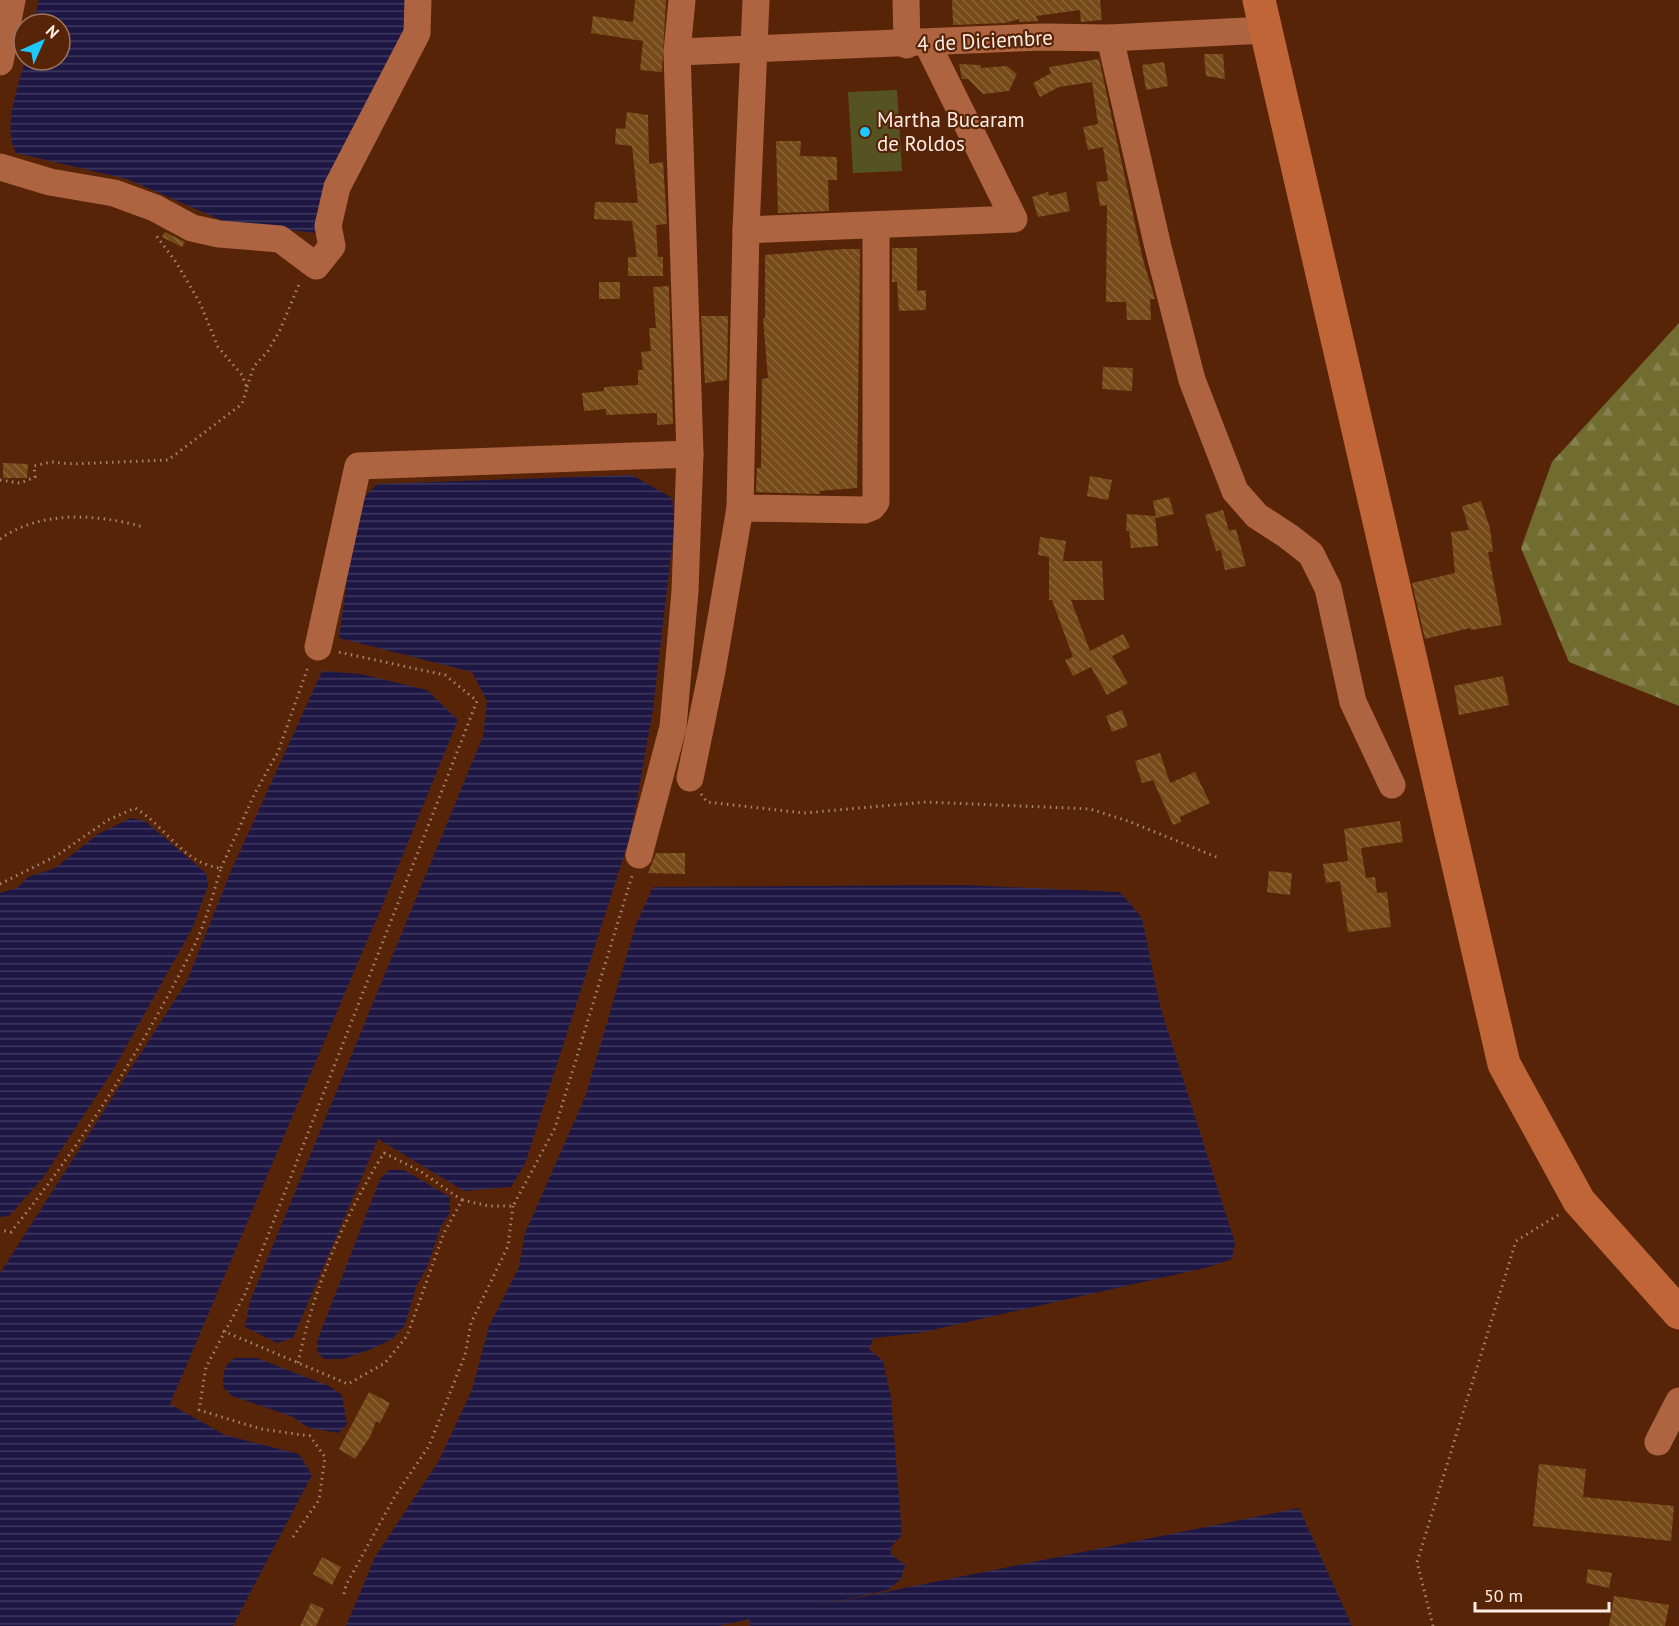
<svg xmlns="http://www.w3.org/2000/svg" width="1679" height="1626" font-family="'PT Sans',sans-serif">
<style>
.forest{fill:url(#forest-firs)}
.pitch{fill:#565323}
.water{fill:url(#water-rules)}
.building{fill:url(#building-back-hatch)}
.lines{fill:none;stroke-linecap:round;stroke-linejoin:round}
.path{stroke:#a78370;stroke-width:3;stroke-dasharray:1.5 4.5;stroke-linecap:butt}
.minor{stroke:#ae6440;stroke-width:27}
.major{stroke:#bf6538;stroke-width:33}
.poi-dot{fill:#1fc9fd;stroke:#582407;stroke-width:2}
.labels{text-anchor:middle;stroke-width:4.5;stroke-linejoin:round;paint-order:stroke}
.street-label{font-size:21px;fill:#ffede5;stroke:#582407}
.poi-label{font-size:21px;fill:#ffede5;stroke:#582407;text-anchor:start}
</style>
<defs>
<pattern id="forest-firs" width="22" height="20" patternUnits="userSpaceOnUse" patternTransform="scale(1.5)"><rect width="22" height="20" fill="#716d31"/><path d="M5 1l3.5 6h-7zM16 11l3.5 6h-7z" fill="#86824f"/></pattern>
<pattern id="water-rules" width="6" height="5" patternUnits="userSpaceOnUse" patternTransform="scale(1.5)"><rect width="6" height="5" fill="#1e1744"/><path d="M0 2.5h6" fill="none" stroke="#40395f"/></pattern>
<pattern id="building-back-hatch" width="6" height="6" patternUnits="userSpaceOnUse" patternTransform="scale(1.5)"><rect width="6" height="6" fill="#764b19"/><path d="M-1 5l2 2M0 0l6 6M5-1l2 2" fill="none" stroke="#8b653a"/></pattern>
</defs>
<rect width="100%" height="100%" fill="#582407"/>
<path class="forest" d="M1679 323V706L1569 662 1521 548 1552 462Z"/>
<path class="pitch" d="M897 90 902 171 853 173 848 92Z"/>
<g class="water">
<path d="M39 0H405L412 12 316 233 230 224 127 179 16 153C2 127 18 87 25 60H60V24H33Z"/>
<path d="M632 475 672 498 675 521 653 709 631 834 525 1164 511 1187 464 1191 378 1139 293 1338 277 1343 245 1327 250 1301 483 736 487 701 472 672 339 638 357 505 377 484Z"/>
<path d="M322 671 361 674 427 690 458 720 385 899 170 1404 225 1435 299 1454 312 1475 233 1626H0V1273L187 981 231 871Z"/>
<path d="M131 818 145 821 206 873 208 886 192 929 112 1072 43 1178 9 1216 0 1217V893L17 888 28 877 55 868 98 834Z"/>
<path d="M963 885 1120 892 1142 918 1160 1006 1235 1243 1232 1259 1209 1267 919 1333 874 1338 869 1349 883 1361 891 1398 902 1535 891 1547V1554L905 1565 901 1579 888 1590 821 1605 1299 1508 1352 1626H750V1619L719 1626H346L375 1557 438 1462 472 1390 489 1326 519 1267 525 1233 585 1097 636 924 653 887Z"/>
<path d="M389 1170H404L450 1197V1213L441 1226 427 1267 416 1287 405 1325 392 1339 374 1348 344 1359H324L317 1352V1341L380 1179Z"/>
<path d="M236 1358H257L329 1386 342 1395 347 1424 338 1433 309 1428 293 1417 232 1396 223 1387C223 1375 223 1363 236 1358Z"/>
</g>
<g class="building">
<path d="M635 0H666L662 72 640 70 643 41 591 33 593 16 633 22Z"/>
<path d="M952 0H1100L1102 20 1081 22 1080 10 1036 16 1038 21 1020 22 1019 19 1005 23 953 25Z"/>
<path d="M1204 54H1223L1225 79 1206 76Z"/>
<path d="M1099 59 1143 260 1155 299H1150L1151 320H1127L1126 302H1106L1107 205 1100 206 1096 182 1108 181 1103 147 1088 150 1083 127 1098 124 1092 82 1059 87 1040 97 1033 83 1051 73 1049 67Z"/>
<path d="M1164 62 1168 86 1146 90 1142 65Z"/>
<path d="M959 64 981 65V68L1007 66 1017 74 1009 91 983 94 968 79H962Z"/>
<path d="M627 112 648 115 649 164 663 162 667 224 656 225 658 257H663V276H628V257H637L632 221 594 219 595 202 638 203 632 146 615 144 616 128 625 129Z"/>
<path d="M776 141H801L800 156 837 157V180H828L829 211 778 213Z"/>
<path d="M1048 192 1049 196 1066 192 1070 211 1038 217 1032 197Z"/>
<path d="M165 232 185 242 182 247 162 237Z"/>
<path d="M892 248H917V291L926 290V310L899 311 897 282H892Z"/>
<path d="M844 249H860L857 488 820 491V494L756 492 757 468H761L762 379 768 378 763 318H765V255Z"/>
<rect x="599" y="282" width="21" height="17"/>
<path d="M669 286 673 424 657 425V413L606 415V409L584 411 582 393 604 391V387L638 385V370H643L641 352 651 351 649 328H656L653 287Z"/>
<path d="M701 316H728L727 380 705 383Z"/>
<path d="M1103 367 1133 368 1132 391 1102 389Z"/>
<path d="M3 463 28 464 27 478H3Z"/>
<path d="M1090 476 1112 480 1108 500 1087 496Z"/>
<path d="M1169 497 1174 514 1156 518 1153 501Z"/>
<path d="M1481 501 1490 528 1493 552H1488L1502 625 1471 630 1470 628 1425 639 1412 583 1455 573 1451 532 1469 530 1462 506Z"/>
<path d="M1223 510 1229 531 1236 529 1246 566 1225 570 1221 550 1216 551 1205 515Z"/>
<path d="M1127 514 1155 516 1158 546 1131 548 1129 531H1126Z"/>
<path d="M1040 537 1066 541 1063 561H1102L1104 600H1071L1090 651 1123 634 1130 647 1112 656 1128 683 1107 695 1091 667 1073 676 1065 660 1073 657 1052 600H1049V557L1038 555Z"/>
<path d="M1503 676 1509 705 1459 715 1454 686Z"/>
<path d="M1122 710 1128 726 1112 732 1106 716Z"/>
<path d="M1160 753 1170 783 1195 772 1210 803 1180 817 1181 822 1173 825 1153 780 1142 783 1135 761Z"/>
<path d="M1400 821 1403 842 1361 848 1366 878 1375 877 1377 893 1387 892 1391 927 1348 932 1340 881 1326 883 1323 864 1348 861 1344 829Z"/>
<path d="M656 853H685V874L648 873Z"/>
<path d="M1269 871 1292 873 1290 895 1267 892Z"/>
<path d="M369 1392 390 1403 380 1423 376 1421 370 1437 355 1459 339 1449Z"/>
<path d="M1539 1464 1586 1469 1583 1497 1674 1506 1671 1541 1533 1526Z"/>
<path d="M322 1557 341 1567 332 1585 313 1574Z"/>
<path d="M1588 1569 1612 1573 1609 1588 1586 1583Z"/>
<path d="M1614 1596 1669 1605 1665 1626H1609Z"/>
<path d="M311 1603 324 1609 316 1626H300Z"/>
</g>
<g class="lines">
<g class="path">
<path d="M247 387 254 366 268 351 280 330 300 282"/>
<path d="M0 480 20 483 35 477 34 466 51 462 73 464 168 460 242 404 247 388 242 375 218 347 200 303 176 262 155 234"/>
<path d="M0 539C41 510 98 514 143 527"/>
<path d="M701 794 707 802 804 813 926 802 1090 809 1128 821 1219 858"/>
<path d="M221 868 255 793 278 752 308 667"/>
<path d="M0 884 56 856 108 820 135 808C166 826 183 864 221 868 213 894 206 922 194 946 143 1047 82 1144 11 1232L0 1230"/>
<path d="M462 1200 489 1206H513L555 1128 632 876"/>
<path d="M223 1331 348 1384 385 1363 407 1336 444 1233 462 1200 420 1171 384 1153C344 1216 313 1290 298 1363"/>
<path d="M293 1537 319 1500 325 1457 310 1436 261 1429 199 1410 206 1367 245 1294 477 701 445 675 338 652"/>
<path d="M344 1594 346 1585 395 1496 429 1446 465 1355 471 1323 508 1246 513 1206"/>
<path d="M1433 1626 1417 1562 1516 1241 1558 1215"/>
</g>
<g class="minor">
<path d="M682 0 677 52 690 454"/>
<path d="M906 0 907 45"/>
<path d="M1110 38 1158 247 1192 380 1235 491 1257 516 1288 536 1311 554 1328 588 1353 702 1392 785"/>
<path d="M677 52 1043 37 1110 38 1265 30"/>
<path d="M0 62 12 0"/>
<path d="M0 167 50 182 114 193 155 208 192 228 219 234 280 239 316 266 332 246 328 226 337 187 417 33 418 0"/>
<path d="M746 230 1014 219 927 43"/>
<path d="M740 508 864 510 872 507 876 502V227"/>
<path d="M318 647 358 466 690 454 685 591 673 727 639 855"/>
<path d="M690 778 712 671 740 508 746 230 756 0"/>
<path d="M1658 1442 1679 1401"/>
</g>
<path class="major" d="M1259 0 1504 1064 1579 1201 1679 1313"/>
</g>
<circle class="poi-dot" cx="865" cy="132" r="6"/>
<g class="labels">
<g class="street-label">
<text transform="translate(985 41) rotate(-3)" y="7">4 de Diciembre</text>
</g>
<g class="poi-label">
<text x="877" y="127">Martha Bucaram<tspan x="877" dy="24">de Roldos</tspan></text>
</g>
</g>
<g transform="translate(42 42) rotate(45)"><circle r="28" fill="#582407" stroke="#9b7460" stroke-width="1.5"/>
<path d="M0-4.5L10 22L0 15L-10 22Z" fill="#1fc9fd"/>
<text y="-9" font-size="16" font-weight="bold" text-anchor="middle" fill="#ffede5">N</text>
</g>
<path d="M1475 1602v9h134v-9" fill="none" stroke="#ffede5" stroke-width="3"/>
<text x="1484" y="1602" font-size="18" fill="#ffede5" stroke="#582407" stroke-width="4.5" paint-order="stroke">50 m</text>
</svg>
